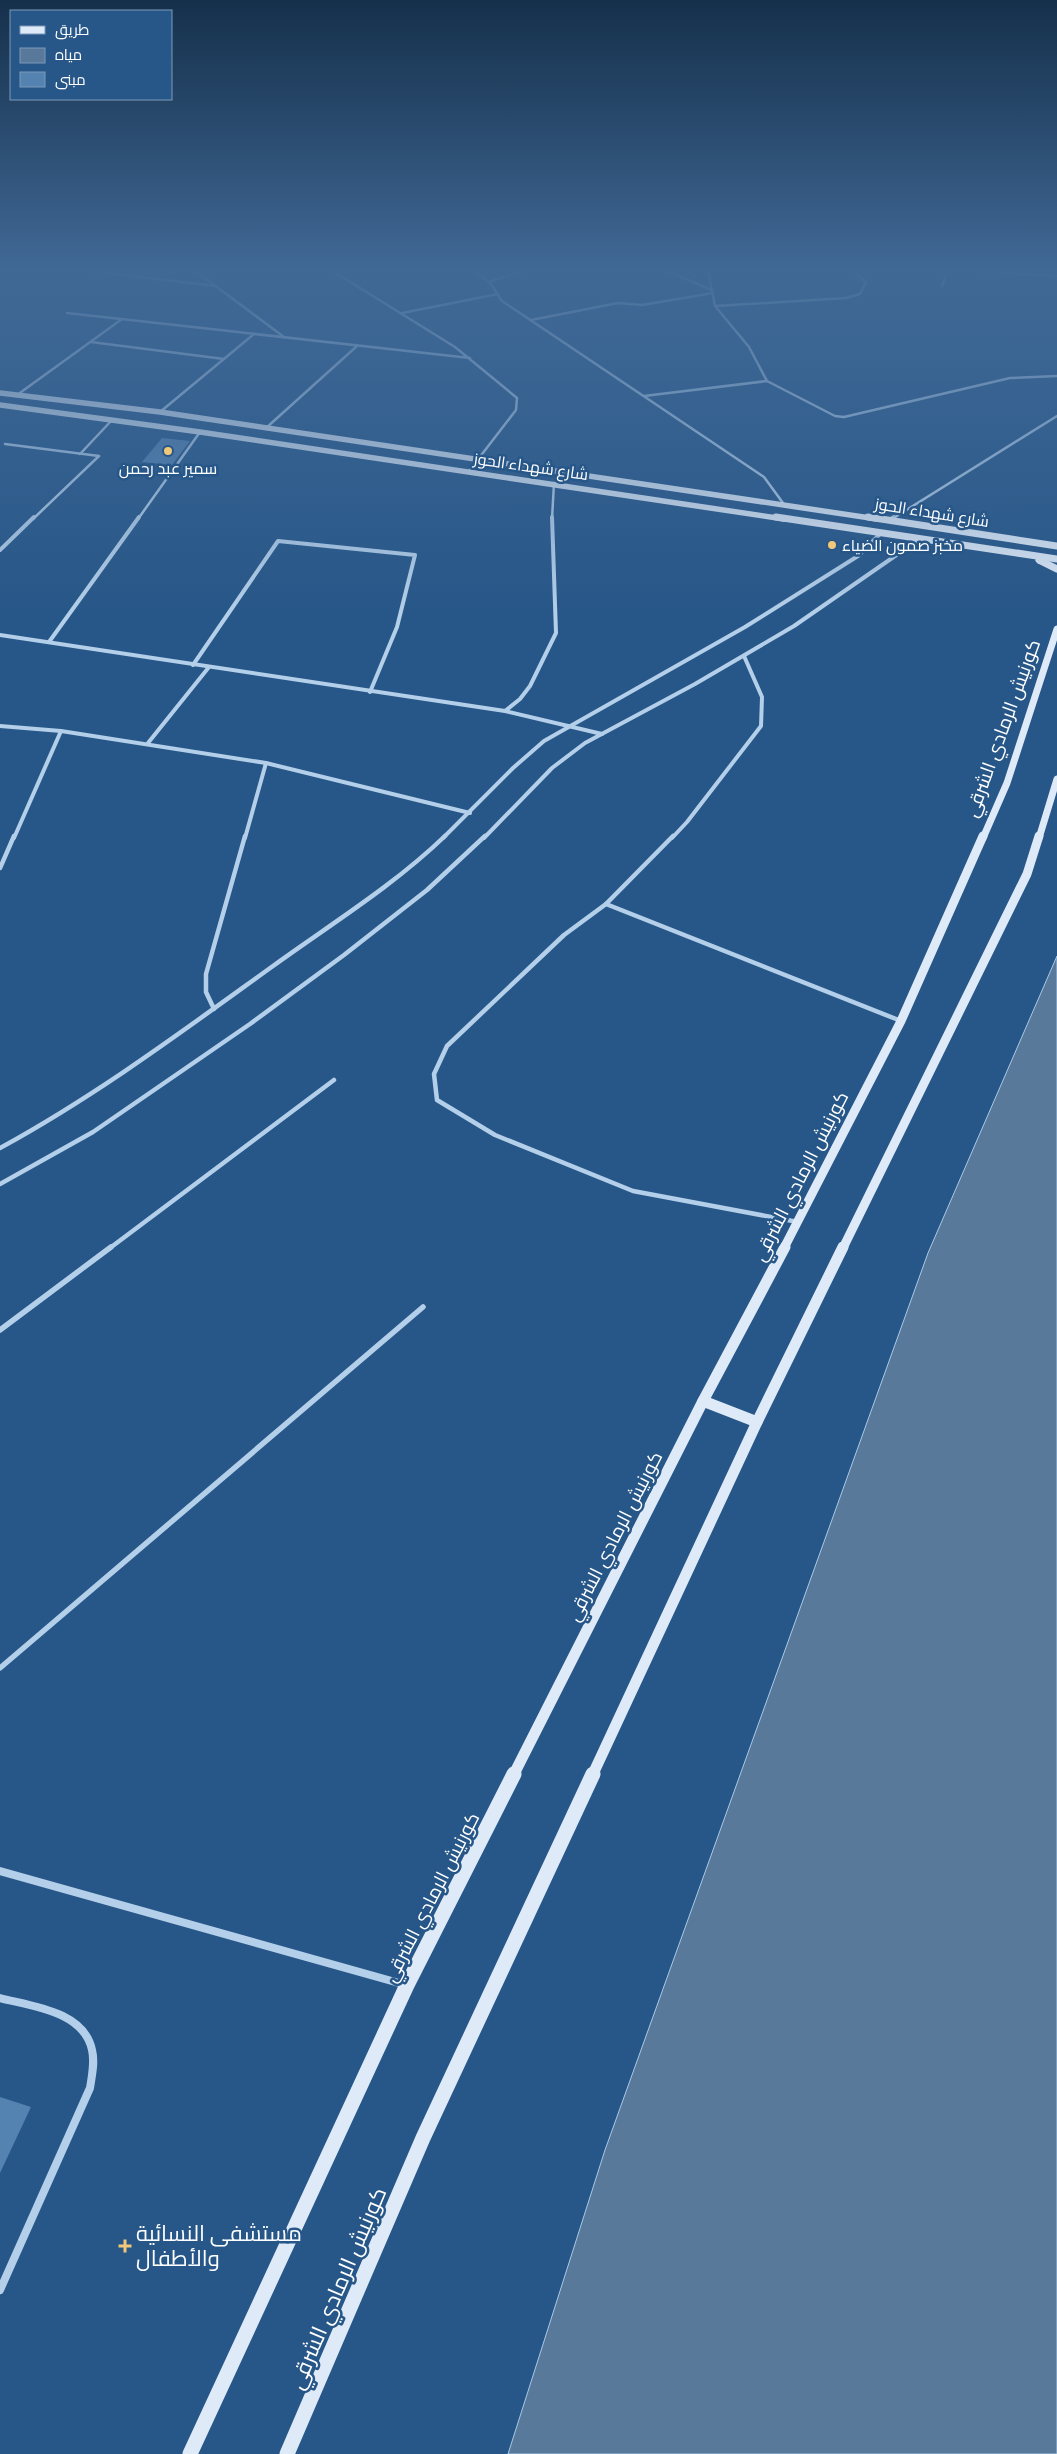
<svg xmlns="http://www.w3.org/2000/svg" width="1057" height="2454" font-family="Cabin,Cairo,sans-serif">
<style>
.water{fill:#59799b;stroke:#a8cae9}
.building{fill:#5482b1}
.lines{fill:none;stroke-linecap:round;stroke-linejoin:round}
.street-far4{stroke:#b4cfe9;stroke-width:2.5}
.street-far3{stroke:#b4cfe9;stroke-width:4}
.street-far2{stroke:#b4cfe9;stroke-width:4.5}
.street-far1{stroke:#b4cfe9;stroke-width:5.5}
.street{stroke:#b4cfe9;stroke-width:8}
.secondary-far4{stroke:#deeaf8;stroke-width:5.5}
.secondary-far3{stroke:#deeaf8;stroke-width:7}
.secondary-far2{stroke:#deeaf8;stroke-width:9}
.secondary-far1{stroke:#deeaf8;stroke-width:11}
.secondary{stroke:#deeaf8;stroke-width:15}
.poi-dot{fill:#f1c879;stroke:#275788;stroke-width:2}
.labels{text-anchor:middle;stroke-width:5;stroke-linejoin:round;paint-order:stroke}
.far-street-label{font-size:16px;fill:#fff;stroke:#275788}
.far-poi-label{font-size:16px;fill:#fff;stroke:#275788}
.street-label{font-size:19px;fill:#fff;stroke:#275788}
.near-poi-label{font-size:22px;fill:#fff;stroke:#275788;text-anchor:start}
.near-street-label{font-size:22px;fill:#fff;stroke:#275788}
</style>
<rect width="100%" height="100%" fill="#275788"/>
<path class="water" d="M1057 956V2454H508L605 2150 928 1253Z"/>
<g class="building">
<path d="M162 438 190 441 172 465 142 462Z"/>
<path d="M0 2097 31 2107 0 2173Z"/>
</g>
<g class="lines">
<g class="street-far4">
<path d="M84 270 215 286"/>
<path d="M194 270 284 337"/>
<path d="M331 270 455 347 517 398 516 410 469 471"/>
<path d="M474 270 491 284 502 301 764 477 783 503"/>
<path d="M664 270 712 290"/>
<path d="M708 270 715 306 749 347 767 381"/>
<path d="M960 270 1057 276"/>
<path d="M488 282 526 270"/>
<path d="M942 286 948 270H950"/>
<path d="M715 306 846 298 860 294 866 282 853 270"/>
<path d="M67 313 470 358"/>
<path d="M402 313 498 294"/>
<path d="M531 320 618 303 642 305 713 293"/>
<path d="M91 342 224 359"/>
<path d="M17 395 122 319"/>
<path d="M644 396 767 381 835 416 844 417 1010 378 1057 376"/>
<path d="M160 412 254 334"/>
<path d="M266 428 357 346"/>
<path d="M5 444 99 456"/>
<path d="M80 454 112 420"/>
<path d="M33 519 99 456"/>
<path d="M138 519 200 432"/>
<path d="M552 519 554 483"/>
<path d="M892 519 1057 416"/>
</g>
<g class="street-far3">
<path d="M891 519 894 517"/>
<path d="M0 550 34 517"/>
<path d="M0 635 505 711 602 734"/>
<path d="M49 642 139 517"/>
<path d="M193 665 278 541 415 555 397 627 370 692"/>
<path d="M505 711 520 699 530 686 556 633 552 517"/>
<path d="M0 726 61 731 266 763 470 813"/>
<path d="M148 743 209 667"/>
<path d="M14 838 61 731"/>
<path d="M245 838 266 763"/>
<path d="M443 838 513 768 544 741 745 627 858 556 882 532"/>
<path d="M484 838 552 768 585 743 695 684 794 626 921 538"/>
<path d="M672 838 687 822 761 726 762 697 744 656"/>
</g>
<g class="street-far2">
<path d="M673 836 606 904 564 935 447 1046 434 1074 437 1100 495 1135 633 1191 798 1222"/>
<path d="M0 868 14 836"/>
<path d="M606 904 901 1021"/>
<path d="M214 1009 206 992V974L245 836"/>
<path d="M0 1148C97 1095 184 1030 273 966 331 924 393 886 445 836"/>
<path d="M0 1184 93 1132 250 1024 344 955 427 890 485 836"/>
<path d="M110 1248 334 1080"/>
</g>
<g class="street-far1">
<path d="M0 1330 111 1247"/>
<path d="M0 1668 423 1307"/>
</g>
<g class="street">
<path d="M0 1871 406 1985"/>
<path d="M0 1998C31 2006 84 2011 92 2050 95 2062 92 2075 90 2088L0 2290"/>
</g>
<g class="secondary-far4">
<path d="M0 393 160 412 877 519"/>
<path d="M0 405 200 432 784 519"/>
</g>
<g class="secondary-far3">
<path d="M776 517 1057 559"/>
<path d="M868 517 1057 546"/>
<path d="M1039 560 1057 569"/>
<path d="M983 838 1007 783 1057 629"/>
<path d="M1039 838 1057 779"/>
</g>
<g class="secondary-far2">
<path d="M784 1248 901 1021 983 836"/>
<path d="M843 1248 1027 874 1039 836"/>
</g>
<g class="secondary-far1">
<path d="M703 1401 757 1422"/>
<path d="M513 1776 703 1401 785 1247"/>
<path d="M592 1776 757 1422 843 1247"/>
</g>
<g class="secondary">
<path d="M190 2454 407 1985 514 1774"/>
<path d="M287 2454 423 2138 593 1774"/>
</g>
</g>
<linearGradient id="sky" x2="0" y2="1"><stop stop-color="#15304b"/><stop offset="0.44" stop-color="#416996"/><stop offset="1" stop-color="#416996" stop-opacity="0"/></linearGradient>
<rect width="1057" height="614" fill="url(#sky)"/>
<g class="poi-dot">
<circle cx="168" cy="451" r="5"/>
<circle cx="832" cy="545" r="5"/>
<path d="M122.5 2238.5h5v5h5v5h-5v5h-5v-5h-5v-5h5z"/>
</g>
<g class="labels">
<g class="far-street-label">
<text transform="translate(531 466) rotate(8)" y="6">شارع شهداء الحوز</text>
<text transform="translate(932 512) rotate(9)" y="6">شارع شهداء الحوز</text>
</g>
<g class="far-poi-label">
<text x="168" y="474">سمير عبد رحمن</text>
<text x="842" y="551" text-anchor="start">مخبز صمون الضياء</text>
</g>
<g class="street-label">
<text transform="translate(1002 728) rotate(-70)" y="7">كورنيش الرمادي الشرقي</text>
<text transform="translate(800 1176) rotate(-63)" y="7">كورنيش الرمادي الشرقي</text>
<text transform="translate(614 1536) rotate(-63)" y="7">كورنيش الرمادي الشرقي</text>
<text transform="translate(431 1897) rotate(-63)" y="7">كورنيش الرمادي الشرقي</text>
</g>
<g class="near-poi-label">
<text x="136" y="2241">مستشفى النسائية<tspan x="136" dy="25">والأطفال</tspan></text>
</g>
<g class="near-street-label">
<text transform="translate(337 2288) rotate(-67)" y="8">كورنيش الرمادي الشرقي</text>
</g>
</g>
<rect x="10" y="10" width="162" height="90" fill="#275788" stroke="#7d9ab8"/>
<rect x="20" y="26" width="25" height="8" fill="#deeaf8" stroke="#7d9ab8"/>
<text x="55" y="35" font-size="15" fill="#ffffff">طريق</text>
<rect x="20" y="48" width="25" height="15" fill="#59799b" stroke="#7d9ab8"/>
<text x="55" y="60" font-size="15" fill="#ffffff">مياه</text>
<rect x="20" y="72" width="25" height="15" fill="#5482b1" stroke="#7d9ab8"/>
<text x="55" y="85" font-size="15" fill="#ffffff">مبنى</text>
</svg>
